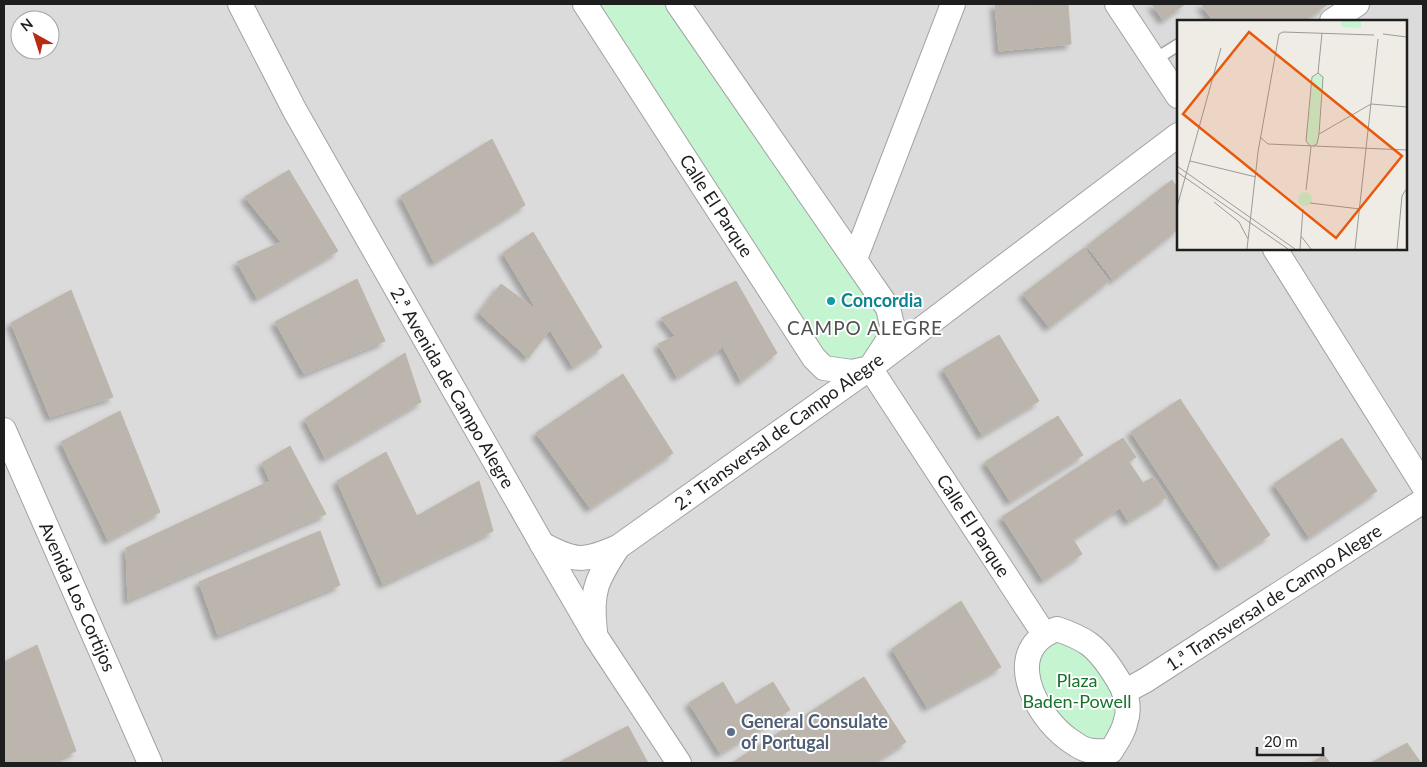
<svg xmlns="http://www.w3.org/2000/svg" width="1427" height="767" font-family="Lato,sans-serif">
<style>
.residential{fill:#dcdbdb;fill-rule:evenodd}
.park{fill:#c5f4d0}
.building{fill:#bbb5ae;stroke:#beb5a8;filter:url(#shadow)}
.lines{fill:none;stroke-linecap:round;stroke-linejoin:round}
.lane-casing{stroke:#a2a2a2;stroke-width:14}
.street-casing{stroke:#a2a2a2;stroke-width:26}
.lane{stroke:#fff;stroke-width:11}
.street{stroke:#fff;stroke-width:24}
.culture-dot{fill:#0f9aa8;stroke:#fff;stroke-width:2}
.service-dot{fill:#5c6f8a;stroke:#fff;stroke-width:2}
.labels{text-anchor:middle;stroke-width:4;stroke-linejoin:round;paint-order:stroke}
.street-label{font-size:18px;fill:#1e1e1e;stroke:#fff}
.culture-label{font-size:18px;font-weight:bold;fill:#0d838f;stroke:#fff;text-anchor:start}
.park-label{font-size:18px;fill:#15722a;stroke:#fff}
.service-label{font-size:18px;font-weight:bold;fill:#4e5e75;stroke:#fff;text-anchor:start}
.neighbourhood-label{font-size:19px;letter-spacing:1px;fill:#515151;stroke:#fff}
.inset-road{fill:none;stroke:#9b9a95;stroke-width:1}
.view{fill:#e8590c;fill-opacity:0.15;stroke:#e8590c;stroke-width:2.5}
.inset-edge{fill:none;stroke:#1e1e1e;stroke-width:2.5}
</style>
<defs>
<filter id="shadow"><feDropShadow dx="-4.5" dy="4.5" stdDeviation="2.5" flood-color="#0004"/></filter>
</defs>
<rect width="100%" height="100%" fill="#eeece5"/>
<path class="residential" d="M4 4H1423V763H4ZM20 20H50V50H20ZM1178 21H1406V249H1178Z"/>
<g class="park">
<path d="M585 4H678L888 308 870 368H824Z"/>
<path d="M1057 629 1114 675 1122 733 1087 750 1032 695 1044 634Z"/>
</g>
<g class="building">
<path d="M995 4 1068 5 1071 44 999 51Z"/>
<path d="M1152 4H1185L1163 20Z"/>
<path d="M1201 4H1328L1303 21H1213Z"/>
<path d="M492 139 525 205 434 262 401 196Z"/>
<path d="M289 170 338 251 257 298 237 262 281 242 245 197Z"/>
<path d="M1172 180 1178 189V229L1113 280 1087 246Z"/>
<path d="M533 232 602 347 573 367 550 330 528 358 479 313 501 284 537 310 503 253Z"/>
<path d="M1084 248 1109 281 1049 327 1023 294Z"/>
<path d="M357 279 385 341 304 374 275 322Z"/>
<path d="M736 281 777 353 741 381 723 347 677 377 658 344 675 336 661 318Z"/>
<path d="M71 290 113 397 50 417 11 323Z"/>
<path d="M999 335 1039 401 982 435 943 369Z"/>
<path d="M405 353 421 402 325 458 305 419Z"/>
<path d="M623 374 673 453 590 508 536 433Z"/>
<path d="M1180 399 1270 535 1220 567 1131 432Z"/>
<path d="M120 411 160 512 108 540 61 442Z"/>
<path d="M1058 416 1083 455 1010 501 985 462Z"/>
<path d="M1123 438 1136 457 1129 462 1143 483 1153 477 1167 497 1128 521 1120 508 1073 539 1082 554 1043 580 1002 517Z"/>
<path d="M1342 438 1377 491 1309 537 1274 484Z"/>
<path d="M290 446 326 514 128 600 126 548 270 481 262 463Z"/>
<path d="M386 452 417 516 479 481 493 531 383 584 337 481Z"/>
<path d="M320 531 340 585 218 635 199 582Z"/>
<path d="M961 601 1001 667 927 707 892 649Z"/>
<path d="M37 645 76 751 49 763H4V662Z"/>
<path d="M864 677 906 742 873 763H732Z"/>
<path d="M723 682 736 705 773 682 790 710 720 753 689 703Z"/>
<path d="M628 726 648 763H558Z"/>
<path d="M1407 743 1421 763H1371Z"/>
<path d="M1324 755 1330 763H1311Z"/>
</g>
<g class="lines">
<defs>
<path id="lane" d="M1154 60 1178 45"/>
<g id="street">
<path d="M240 4 295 111 542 544 596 637 679 763"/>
<path d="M585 4 814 358 824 368 852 372 870 368 889 339 892 325 888 308 678 4"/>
<path d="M1117 4 1178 96"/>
<path d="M1332 21 1357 4"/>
<path d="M1275 249 1423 485"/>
<path d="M855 259 953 4"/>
<path d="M870 368 1044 634"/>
<path d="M4 430 150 763"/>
<path d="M542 544C575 562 584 562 618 547L870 368 1178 135"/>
<path d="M1057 629C1069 633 1079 637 1089 644 1102 653 1124 685 1127 701 1128 706 1128 715 1126 720 1124 732 1117 741 1111 751 1104 751 1095 752 1088 750 1081 749 1074 743 1068 739 1034 714 1001 649 1057 629Z"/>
<path d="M595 631C590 591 597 579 618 547"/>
<path d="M1124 692 1146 680 1423 501"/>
</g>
</defs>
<use href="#lane" class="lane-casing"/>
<use href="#street" class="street-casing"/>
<use href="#lane" class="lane"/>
<use href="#street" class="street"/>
</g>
<circle class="culture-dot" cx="831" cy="301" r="5"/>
<circle class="service-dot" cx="731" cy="732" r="5"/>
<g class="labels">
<g class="street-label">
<text transform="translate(716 206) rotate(57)" y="6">Calle El Parque</text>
<text transform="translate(452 388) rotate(60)" y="6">2.ª Avenida de Campo Alegre</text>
<text transform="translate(779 432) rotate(-36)" y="6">2.ª Transversal de Campo Alegre</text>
<text transform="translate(973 526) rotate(57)" y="6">Calle El Parque</text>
<text transform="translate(77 597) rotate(66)" y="6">Avenida Los Cortijos</text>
<text transform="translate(1274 598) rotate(-33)" y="6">1.ª Transversal de Campo Alegre</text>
</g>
<g class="culture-label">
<text x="841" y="307">Concordia</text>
</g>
<g class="park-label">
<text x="1077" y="687">Plaza<tspan x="1077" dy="21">Baden-Powell</tspan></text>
</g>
<g class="service-label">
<text x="741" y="728">General Consulate<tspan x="741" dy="21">of Portugal</tspan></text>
</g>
<g class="neighbourhood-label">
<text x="865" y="335">CAMPO ALEGRE</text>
</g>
</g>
<g transform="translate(1177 20)">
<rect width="230" height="230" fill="#eeece5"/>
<path d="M164 1H184V8L164 7ZM136 55H145L141 122 134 127 129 121ZM121 179a7 7 0 1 1 14 0a7 7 0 1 1-14 0Z" fill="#c5f4d0"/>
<path class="inset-road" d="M206 14 230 17M142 114 194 84 230 87M83 117 91 124 230 130M136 126 140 124 142 114 146 57 141 53 145 13M134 127 129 121 135 57 141 53M13 141 79 157M0 146 118 229M0 152 111 229M129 170 134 127M37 182 62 202 71 219M133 183 183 189M0 187 44 28M124 216 134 229M70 229 81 132 102 14 106 12 197 15M123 229 126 189M178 229 201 19M220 229 225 176 230 168"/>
<path class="view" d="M72 12 225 136 159 218 6 94Z"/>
<rect width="230" height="230" class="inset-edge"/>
</g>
<rect width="1427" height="767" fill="none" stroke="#1e1e1e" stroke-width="10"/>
<g transform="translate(35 35) rotate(321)"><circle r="24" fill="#ffffff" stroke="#a5a5a5"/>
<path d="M0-4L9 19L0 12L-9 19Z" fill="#b92a12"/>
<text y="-8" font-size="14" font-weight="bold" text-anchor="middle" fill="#1e1e1e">N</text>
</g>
<path d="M1257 747v8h66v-8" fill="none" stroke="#1e1e1e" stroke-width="2.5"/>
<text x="1264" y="747" font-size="15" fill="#1e1e1e" stroke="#ffffff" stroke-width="4" paint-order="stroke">20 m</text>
</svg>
